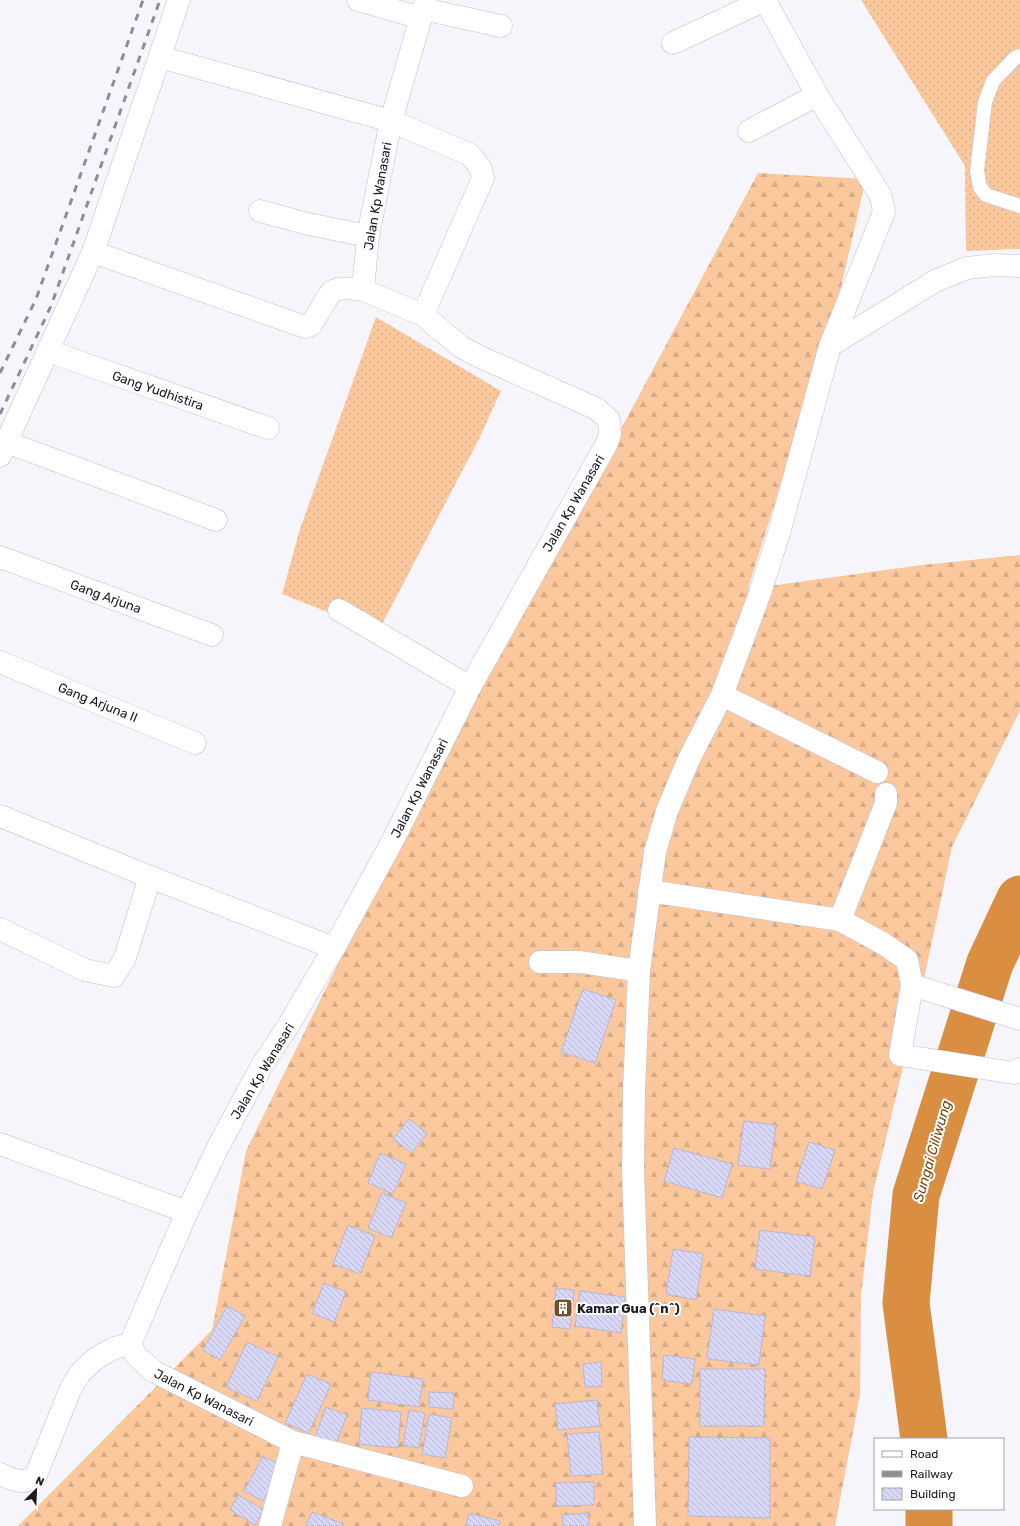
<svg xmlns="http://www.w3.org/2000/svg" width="1020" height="1526" font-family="Rubik,sans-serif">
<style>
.grass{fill:url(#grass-dots)}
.forest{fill:url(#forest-firs)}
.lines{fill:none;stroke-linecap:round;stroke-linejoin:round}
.river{stroke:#d98e42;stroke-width:47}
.building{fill:url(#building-back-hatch);stroke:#b8b7d4}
.lane-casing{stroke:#bfbedb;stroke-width:15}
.street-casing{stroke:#bfbedb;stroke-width:23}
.lane{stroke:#fff;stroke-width:14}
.street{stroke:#fff;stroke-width:22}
.rail{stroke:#8e8e96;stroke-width:3;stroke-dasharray:7 7;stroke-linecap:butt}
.labels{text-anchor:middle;stroke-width:4;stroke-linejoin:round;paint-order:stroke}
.street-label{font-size:13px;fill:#1b1b25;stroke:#fff}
.poi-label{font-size:13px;font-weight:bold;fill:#1b1b25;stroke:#fff;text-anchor:start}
.water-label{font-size:14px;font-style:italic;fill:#79470d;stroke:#fff}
</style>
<defs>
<pattern id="grass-dots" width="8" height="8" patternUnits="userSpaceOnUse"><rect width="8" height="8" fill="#fac89c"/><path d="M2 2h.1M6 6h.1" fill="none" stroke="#d6ab86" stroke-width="1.8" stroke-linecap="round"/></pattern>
<pattern id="forest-firs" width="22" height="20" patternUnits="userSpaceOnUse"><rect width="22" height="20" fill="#fac89c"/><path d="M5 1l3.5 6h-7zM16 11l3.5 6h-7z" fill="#d6ab86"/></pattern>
<pattern id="building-back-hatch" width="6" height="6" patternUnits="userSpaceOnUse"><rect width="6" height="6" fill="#d8d7f5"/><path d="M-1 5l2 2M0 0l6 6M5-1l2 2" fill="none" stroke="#b9b8d2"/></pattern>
</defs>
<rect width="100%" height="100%" fill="#f5f5fb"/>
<g class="grass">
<path d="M861 0H1020V249L966 251 965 166Z"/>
<path d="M376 317 501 391 479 439 378 632 282 594 300 529Z"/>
</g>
<path class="forest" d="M758 173 866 179 838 300 748 589 922 565 1020 555V711L952 847 924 979 873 1193 861 1296 860 1395 835 1526H18L212 1330 246 1151 419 799 621 429Z"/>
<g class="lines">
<g class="river">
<path d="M924 1439 906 1303 916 1195 990 963 1020 899"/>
<path d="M929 1526V1509"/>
</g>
</g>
<g class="building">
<path d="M583 989 616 1000 595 1063 561 1052Z"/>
<path d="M409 1119 427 1133 412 1153 393 1139Z"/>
<path d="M744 1121 776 1125 770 1169 738 1165Z"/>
<path d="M809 1142 835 1150 822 1189 796 1181Z"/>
<path d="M674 1148 732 1164 722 1198 664 1181Z"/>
<path d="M380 1153 406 1164 393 1194 368 1183Z"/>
<path d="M382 1193 406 1203 391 1238 368 1228Z"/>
<path d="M348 1225 375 1236 360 1274 333 1264Z"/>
<path d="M760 1230 815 1237 810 1276 755 1269Z"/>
<path d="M673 1249 703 1254 696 1300 666 1294Z"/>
<path d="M324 1283 346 1292 334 1322 312 1313Z"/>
<path d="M556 1288 574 1290 570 1329 552 1327Z"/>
<path d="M580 1291 625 1297 621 1333 575 1326Z"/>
<path d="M227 1306 245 1316 220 1360 203 1350Z"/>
<path d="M714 1309 765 1316 759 1365 707 1359Z"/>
<path d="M247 1342 278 1357 257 1401 226 1387Z"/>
<path d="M664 1355 695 1359 692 1384 662 1380Z"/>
<path d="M601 1362 602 1386 585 1387 583 1364Z"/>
<path d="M700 1369H765L764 1426H700Z"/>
<path d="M371 1372 423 1379 419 1407 368 1400Z"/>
<path d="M307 1374 331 1384 309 1433 285 1423Z"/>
<path d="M429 1392 454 1393 453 1409 429 1407Z"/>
<path d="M597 1400 600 1426 558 1430 555 1404Z"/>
<path d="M326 1407 347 1415 335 1447 314 1439Z"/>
<path d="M362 1408 401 1412 398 1448 359 1444Z"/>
<path d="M409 1410 425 1413 419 1448 403 1445Z"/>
<path d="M429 1414 452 1418 445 1458 422 1454Z"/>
<path d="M599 1432 603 1474 571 1476 567 1434Z"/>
<path d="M689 1437 770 1438V1518L688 1516Z"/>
<path d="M263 1456 282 1466 263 1501 244 1491Z"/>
<path d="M594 1482V1505L556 1506V1483Z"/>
<path d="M238 1495 264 1510 255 1525 230 1510Z"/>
<path d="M312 1512 344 1524 343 1526H306Z"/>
<path d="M469 1513 500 1521 499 1526H466Z"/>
<path d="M588 1513 589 1526H563L562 1515Z"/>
</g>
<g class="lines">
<defs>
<path id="lane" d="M1020 56 1015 58 993 81 985 102 977 171 980 187 986 195 1020 206"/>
<g id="street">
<path d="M358 0 421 18"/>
<path d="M426 0 391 121 368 236 363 290 423 315 460 346 478 356 597 409 609 420 610 434 607 443 470 687 393 840 334 948 288 1026 261 1067 218 1147 187 1212 130 1344 135 1354 153 1371 293 1442 462 1486"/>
<path d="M765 0 817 95 881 196 884 212 830 346"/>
<path d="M423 9 501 26"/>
<path d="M673 43 765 0"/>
<path d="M160 57 391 121 469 154C476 162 482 167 483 178L423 315"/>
<path d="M749 131 817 95"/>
<path d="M260 211 308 224 368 236"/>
<path d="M93 252 305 327 311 325 331 292C341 286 352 289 363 290"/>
<path d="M48 351 268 428"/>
<path d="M6 442 216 520"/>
<path d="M0 456 93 252 179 0"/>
<path d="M0 557 212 635"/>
<path d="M339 610 470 687"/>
<path d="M0 662 195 743"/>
<path d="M722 695 877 772"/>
<path d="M0 816 150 877 334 948"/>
<path d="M649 891 840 920 886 803V794"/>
<path d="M840 920 884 944 907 960 912 985 900 1055 1014 1073 1020 1069"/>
<path d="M0 929 85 970 114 976 125 958 150 877"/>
<path d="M540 962H580L639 971"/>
<path d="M912 985 1020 1019"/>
<path d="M0 1144 187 1212"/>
<path d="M0 1474C13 1480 25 1486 36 1475L70 1390 80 1373 95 1359 114 1348 130 1344"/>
<path d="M270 1526 293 1442"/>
<path d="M645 1526 633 1169 634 1091 639 971 655 852 667 811 688 761 722 695 760 593 779 533 830 346 935 281 967 268 995 265 1020 266"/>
</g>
</defs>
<use href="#lane" class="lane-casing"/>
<use href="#street" class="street-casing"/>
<use href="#lane" class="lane"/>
<use href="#street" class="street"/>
<g class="rail">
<path d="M0 373 36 299 143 0"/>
<path d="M0 414 51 306 160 0"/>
</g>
</g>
<defs>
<symbol id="building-square" viewBox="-11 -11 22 22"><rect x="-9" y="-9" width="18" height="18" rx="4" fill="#76502c" stroke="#fff"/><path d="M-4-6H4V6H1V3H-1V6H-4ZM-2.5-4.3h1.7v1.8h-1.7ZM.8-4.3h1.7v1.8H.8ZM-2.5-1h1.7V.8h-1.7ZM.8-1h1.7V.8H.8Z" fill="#fff"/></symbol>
</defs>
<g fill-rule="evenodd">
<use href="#building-square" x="552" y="1297" width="22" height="22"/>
</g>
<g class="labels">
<g class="street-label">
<text transform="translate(377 196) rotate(-80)" y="5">Jalan Kp Wanasari</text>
<text transform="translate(158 390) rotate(19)" y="5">Gang Yudhistira</text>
<text transform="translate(573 503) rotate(-60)" y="5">Jalan Kp Wanasari</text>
<text transform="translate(106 596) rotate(20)" y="5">Gang Arjuna</text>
<text transform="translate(98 702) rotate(22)" y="5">Gang Arjuna II</text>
<text transform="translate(419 788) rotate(-63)" y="5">Jalan Kp Wanasari</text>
<text transform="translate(262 1071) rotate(-59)" y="5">Jalan Kp Wanasari</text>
<text transform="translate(204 1397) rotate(27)" y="5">Jalan Kp Wanasari</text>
</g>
<g class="poi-label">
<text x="577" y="1313">Kamar Gua (^n^)</text>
</g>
<g class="water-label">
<text transform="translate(932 1151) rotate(-74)" y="5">Sungai Ciliwung</text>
</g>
</g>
<rect x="874" y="1438" width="130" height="72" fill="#ffffff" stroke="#a4a4a8"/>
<rect x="882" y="1451" width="20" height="6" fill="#ffffff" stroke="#a4a4a8"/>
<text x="910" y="1458" font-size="12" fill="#1b1b25">Road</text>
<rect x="882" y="1471" width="20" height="6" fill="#8e8e96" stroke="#a4a4a8"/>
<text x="910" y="1478" font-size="12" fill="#1b1b25">Railway</text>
<rect x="882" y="1488" width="20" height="12" fill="url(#building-back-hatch)" stroke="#a4a4a8"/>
<text x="910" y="1498" font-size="12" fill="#1b1b25">Building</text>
<g transform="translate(36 1490) rotate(24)" stroke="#ffffff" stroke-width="3" paint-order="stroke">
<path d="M0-3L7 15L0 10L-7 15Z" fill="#1b1b25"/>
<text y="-6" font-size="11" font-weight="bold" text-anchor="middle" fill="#1b1b25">N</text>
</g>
</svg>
